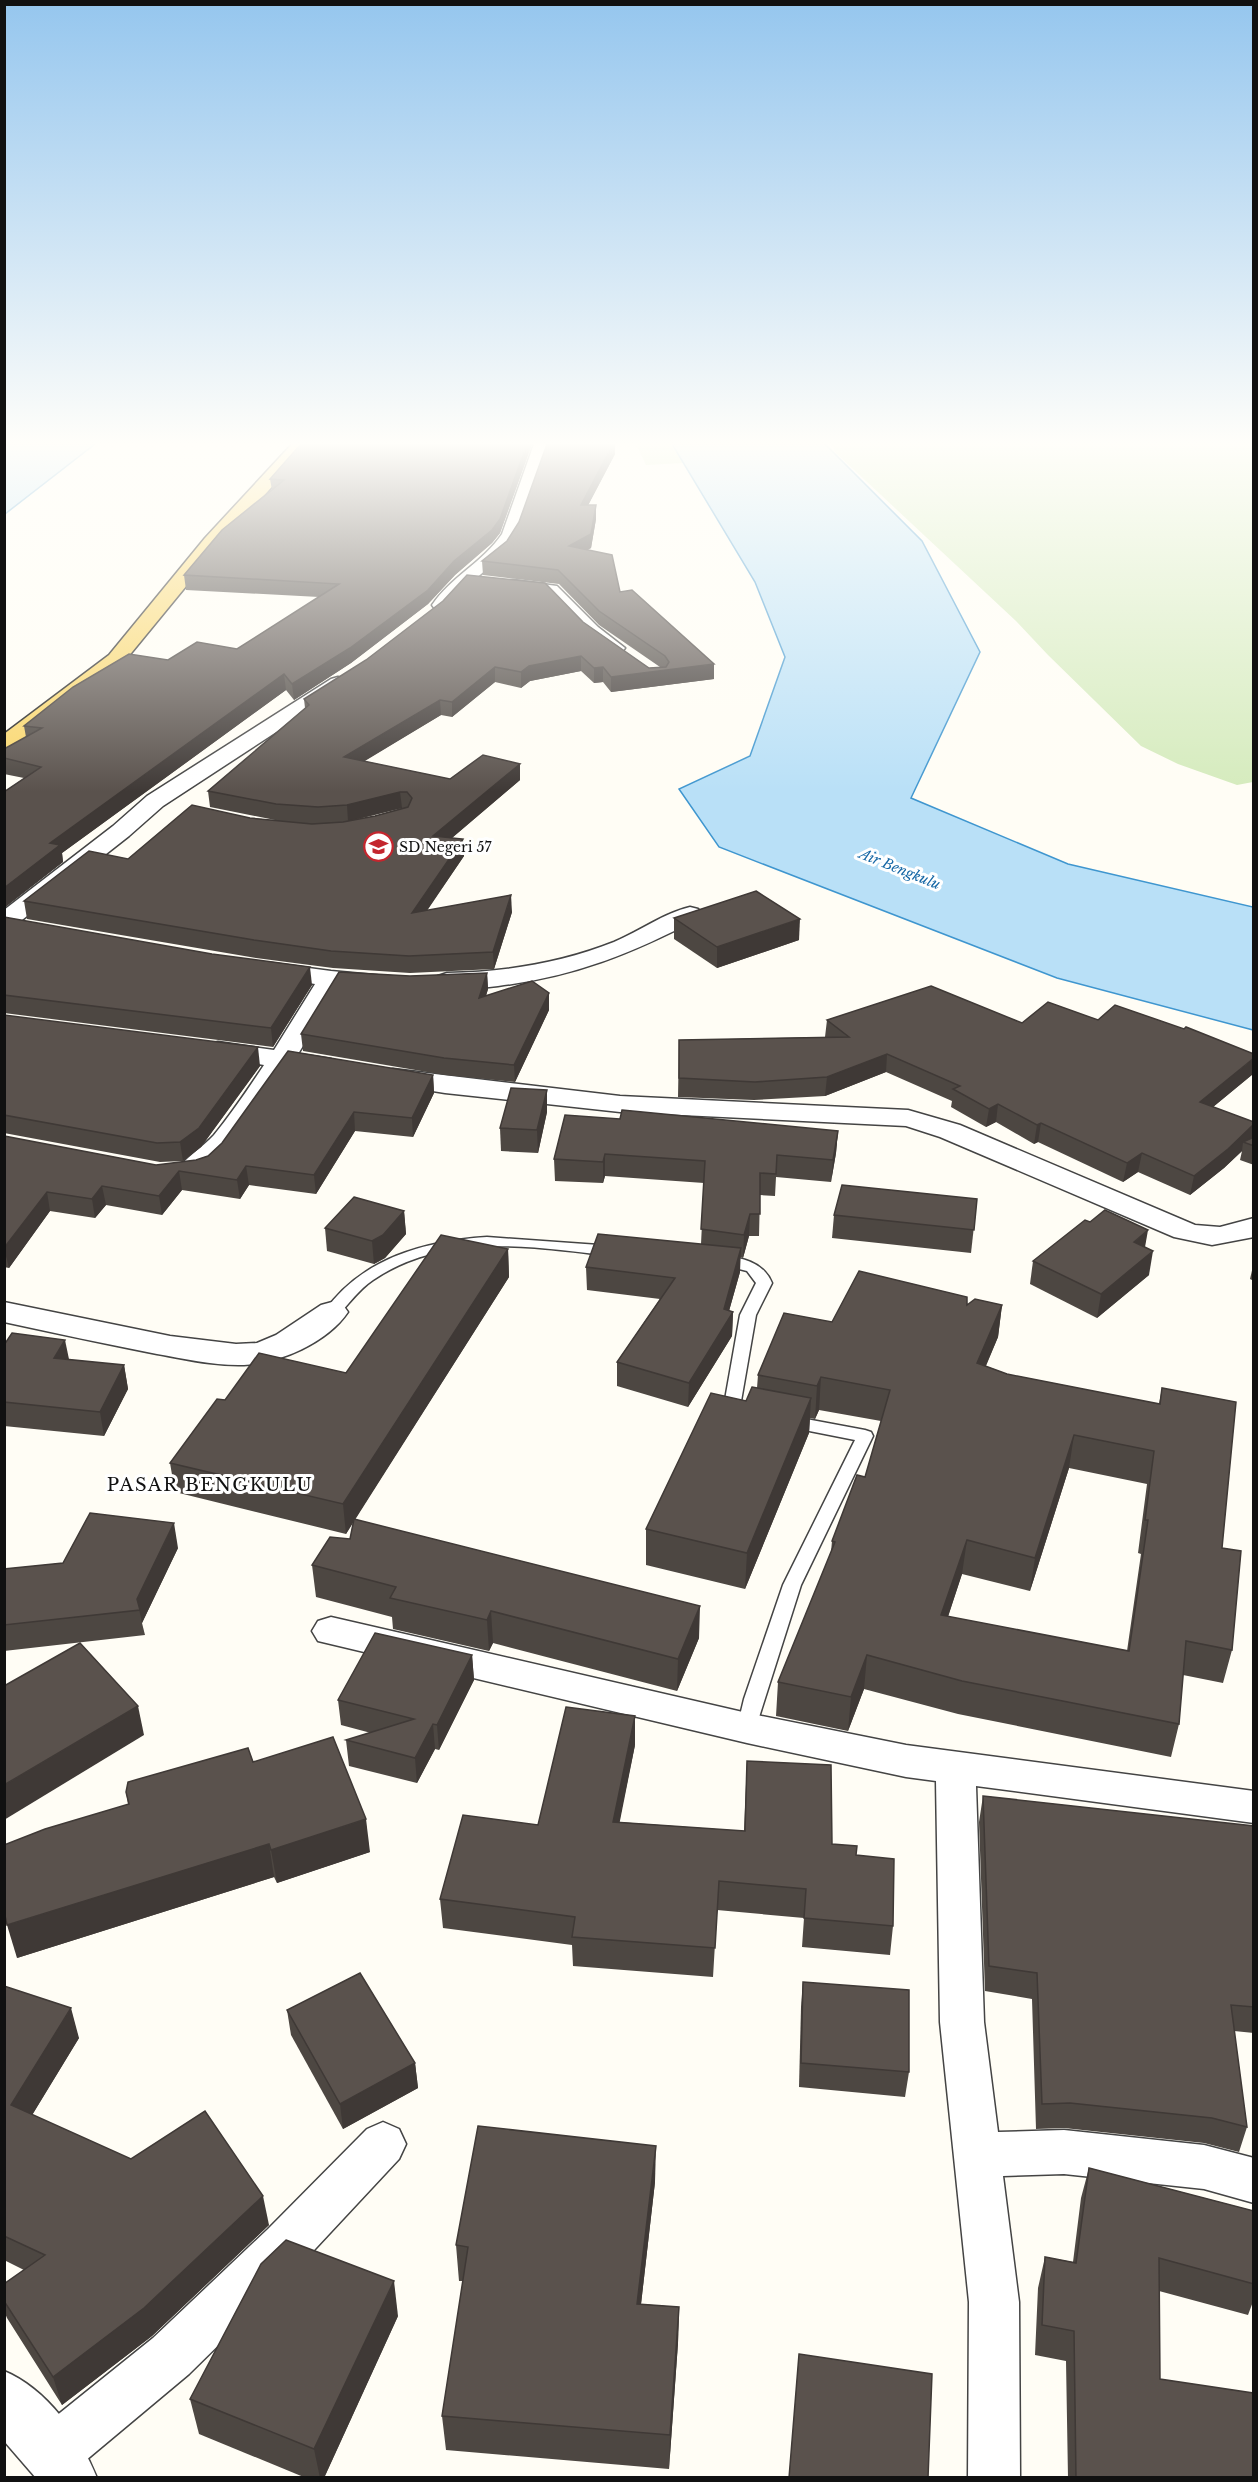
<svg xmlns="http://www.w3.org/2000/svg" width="1258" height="2482" font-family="'Libre Baskerville',serif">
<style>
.green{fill:#d5ebbd}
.water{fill:#b9e0f7;stroke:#3f96cf;stroke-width:1.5}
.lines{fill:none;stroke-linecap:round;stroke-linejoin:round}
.service-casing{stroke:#444;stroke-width:3}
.minor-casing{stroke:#444;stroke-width:3}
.tertiary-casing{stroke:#444;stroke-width:3}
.primary-casing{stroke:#222;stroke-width:3}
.service{fill:#fff;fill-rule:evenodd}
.minor{fill:#fff;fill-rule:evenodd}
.tertiary{fill:#fff;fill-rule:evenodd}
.primary{fill:#f9d66b;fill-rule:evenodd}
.wall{fill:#4d4742;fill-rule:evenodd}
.shaded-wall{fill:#3f3936}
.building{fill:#5a524d;stroke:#3f3936;stroke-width:1.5;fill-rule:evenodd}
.labels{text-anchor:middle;stroke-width:6;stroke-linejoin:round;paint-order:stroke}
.far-poi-label{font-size:14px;fill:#111;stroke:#fff;text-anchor:start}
.far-water-label{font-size:14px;font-style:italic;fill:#1768a6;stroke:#fff}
.quarter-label{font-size:18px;letter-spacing:1.5px;fill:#111;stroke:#fff}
</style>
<rect width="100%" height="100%" fill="#fffdf5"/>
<g class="green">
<path d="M636 444H672L683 463 646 465Z"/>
<path d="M831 444H1253V782L1237 785 1178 764 1141 746 1048 655 1016 621 836 453Z"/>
</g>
<g class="water">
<path d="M5 444H95L5 514Z"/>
<path d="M672 444H825L922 541 980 652 911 798 1068 864 1253 907V1030L1057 978 719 847 679 789 750 756 785 657 755 582Z"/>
</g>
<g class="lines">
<defs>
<g id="service">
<path d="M487 1237 613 1246 621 1251 613 1256C532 1247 445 1231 373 1280 359 1289 349 1304 338 1315H326L324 1312C362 1258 425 1241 487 1237Z"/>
<path d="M720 1255C741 1258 763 1261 772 1283L756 1315 740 1407 745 1412 743 1416 737 1418 725 1415 723 1411 740 1315 756 1283 747 1271 715 1263 712 1260Z"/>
<path d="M790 1416 865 1430 871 1432 873 1436 801 1585 754 1733 747 1736 740 1733 737 1728 744 1699 783 1585 855 1440 784 1426 782 1422 784 1418Z"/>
</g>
<g id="minor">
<path d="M534 444H550L518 534 506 553 468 585 447 609H435L432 605C451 577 483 562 502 534Z"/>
<path d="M513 580 557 586 598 627 625 648 622 652H608L584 635 545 595 507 589 504 585 507 581Z"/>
<path d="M338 677 345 679 348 683 345 687 163 806 129 836 13 927 4 929V910L113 826 147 796 331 679Z"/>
<path d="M690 907 698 909 702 914 698 919C630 954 576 976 498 986 479 988 457 991 438 986L434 981 438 976 447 973C504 972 561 963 614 942 640 931 664 913 690 907Z"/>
<path d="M271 963 331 971 384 976 388 981 384 986 375 989 339 987 298 1054 331 1059 335 1065 331 1071 322 1073 289 1068C271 1096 228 1167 198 1178 191 1180 187 1179 180 1177L176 1171C184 1159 203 1147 214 1135 232 1113 248 1089 264 1065L209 1056 205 1050 209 1044 218 1042 274 1050 315 984 262 975 259 970 262 965Z"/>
<path d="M393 1069 620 1096 908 1110 960 1125 1195 1225 1220 1227 1254 1218V1237L1212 1245 1174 1237 940 1137 906 1126 620 1112 445 1093 383 1083 380 1077 383 1071Z"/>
<path d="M4 1302 170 1336 236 1344 257 1343 276 1335 321 1305 332 1302 343 1305 348 1312C327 1343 280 1363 244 1365 215 1366 186 1359 157 1354 106 1344 55 1333 4 1322Z"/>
<path d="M331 1617 747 1713 906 1745 1254 1791V1823L976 1786 984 2022 998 2132 1064 2130 1204 2145 1254 2158V2203L1204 2189 1064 2174 1003 2176 1019 2302 1020 2478H968L969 2302 940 2022 936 1781 906 1777 747 1743 318 1641 312 1631 318 1621Z"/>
<path d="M383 2122 399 2129 406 2144 399 2159 302 2263 189 2374 73 2471 56 2478 35 2471 28 2452 35 2433 153 2338 268 2229 367 2129Z"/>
</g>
<path id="tertiary" d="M4 2371C47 2389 80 2436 97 2478H36L4 2441Z"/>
<path id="primary" d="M292 444H310L219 546 123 663 12 750 4 752V734L109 655 205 538Z"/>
</defs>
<use href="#service" class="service-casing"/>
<use href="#minor" class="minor-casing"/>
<use href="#tertiary" class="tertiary-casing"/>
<use href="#primary" class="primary-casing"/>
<use href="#service" class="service"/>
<use href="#minor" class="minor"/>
<use href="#tertiary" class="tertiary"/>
<use href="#primary" class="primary"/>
</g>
<g class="wall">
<path d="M301 444H532L500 533 492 543 455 575 428 604 351 663 294 700 286 690 62 853 63 862 4 908V792L24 778 4 774V749L26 737 24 726 168 660 237 649 319 597 186 590 184 575 272 490 270 479Z"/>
<path d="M547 444H615V454L588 505H596V519L591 548 587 550 620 592 714 679 611 692 603 682 594 683 581 671 530 681 521 688 495 682 452 717 441 715 364 761 450 779 520 764V780L452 838 464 856 427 910 512 912 494 969 410 973 333 968 256 958 27 919 24 901 128 859 250 818 275 820 210 807 208 791 305 708 304 699 583 622 649 668 660 667 599 625 559 584 483 575 482 561 507 541 519 522ZM402 808 375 816 355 820Z"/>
<path d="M4 917 312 985 273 1047 4 1013Z"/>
<path d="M674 918 799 940 717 968 674 939Z"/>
<path d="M487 973 488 989 486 996 549 1010 515 1082 445 1075 303 1051 301 1034 410 976Z"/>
<path d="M4 1015 260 1066 201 1147 183 1161 160 1162 4 1133Z"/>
<path d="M827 1020 1022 1023 1098 1020 1253 1074 1213 1107 1252 1138 1254 1137V1165L1240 1160 1242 1151 1224 1168 1190 1195 1138 1172 1123 1182 1038 1142 1034 1144 996 1122 986 1127 951 1107 952 1101 886 1072 825 1096 754 1100 678 1097 679 1040 825 1037Z"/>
<path d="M433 1075 434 1093 413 1137 355 1131 316 1194 249 1185 240 1199 182 1190 162 1215 106 1205 95 1218 50 1211 9 1268 4 1267V1136L156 1165 196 1160Z"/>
<path d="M547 1090V1112L538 1153 501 1151 500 1128Z"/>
<path d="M838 1131 836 1153 831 1182 776 1177 775 1196 760 1195 759 1236H749L743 1258 740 1257V1272L729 1311 733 1312 732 1336 688 1407 617 1386V1362L660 1299 587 1290 586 1267 701 1244 704 1183 605 1176 603 1183 555 1181 554 1159Z"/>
<path d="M977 1199 971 1253 832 1238 834 1215Z"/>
<path d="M404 1211 406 1234 385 1258 374 1264 327 1251 325 1228Z"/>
<path d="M1145 1248 1149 1275 1097 1318 1030 1284 1033 1261Z"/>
<path d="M508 1249 509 1277 355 1519 699 1638 677 1691 493 1643 489 1651 393 1629 392 1617 316 1597 312 1565 350 1539 353 1522 346 1534 175 1492 170 1463 225 1400 346 1373Z"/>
<path d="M1254 1262V1281L1250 1279Z"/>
<path d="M967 1305H1002L998 1337 986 1366 1007 1374 1159 1404 1162 1388 1222 1548 1232 1650 1223 1683 1183 1675 1179 1724 1171 1757 958 1714 864 1689 848 1731 776 1716 778 1682 831 1552 832 1541 865 1477 881 1421 819 1410 815 1419 810 1418 809 1433 745 1589 646 1565V1529L757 1388 758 1375 832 1322ZM1069 1468 1147 1484 1138 1553 1141 1554 1127 1651 948 1617 962 1574 1030 1591Z"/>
<path d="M4 1345 69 1360 124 1365 128 1389 104 1436 4 1426Z"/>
<path d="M178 1548 142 1623 145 1635 4 1651V1569L63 1563Z"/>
<path d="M472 1655 474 1680 439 1750 435 1749 417 1783 349 1766 346 1740 371 1733 341 1725 338 1700Z"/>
<path d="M635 1745 619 1822 744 1831 747 1761 832 1844 856 1855 893 1926 890 1955 802 1947 804 1918 717 1910 713 1977 573 1966 572 1945 443 1928 440 1899 538 1825Z"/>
<path d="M253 1762 370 1852 277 1883 274 1877 17 1958 128 1804 126 1792Z"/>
<path d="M983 1796 1254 1826V2033L1234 2031 1247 2127 1239 2152 1204 2143 1064 2128 1036 2129 1032 1999 985 1991 979 1822Z"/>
<path d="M803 1982 909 2072 905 2097 799 2087 801 2007Z"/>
<path d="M4 1986 79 2038 32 2115 269 2225 152 2336 62 2405 7 2318 4 2311V2284L24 2270 4 2260Z"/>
<path d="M287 2010 415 2063 418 2088 343 2129 291 2035Z"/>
<path d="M1089 2168 1254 2211V2299L1248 2315 1159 2291 1160 2379 1254 2478H1068L1066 2361 1035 2355 1038 2288 1045 2257 1073 2262 1081 2198Z"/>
<path d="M655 2182 641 2304 679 2307 678 2343 669 2469 446 2450 442 2416 463 2281H459L456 2245Z"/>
<path d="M398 2316 324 2478H306L199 2434 190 2399Z"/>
</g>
<g class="shaded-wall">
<path d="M527 444H532L500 533 492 543 455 575 428 604 351 663 294 700 292 684Z"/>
<path d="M613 444H615V454L581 519V505Z"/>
<path d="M596 505V519L591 548 569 560V546Z"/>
<path d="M581 656V671L530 681 521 688V672L529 666Z"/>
<path d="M714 664V679L611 692V677Z"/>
<path d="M495 667V682L452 717V702Z"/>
<path d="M603 667V682L594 683V668Z"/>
<path d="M284 674 286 690 62 853 63 862 4 908V888L50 843Z"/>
<path d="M440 700 441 715 345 773 344 757Z"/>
<path d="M520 764V780L434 853 433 836Z"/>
<path d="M400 792 402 808 348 821 347 805Z"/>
<path d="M463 839 464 856 414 930 412 913Z"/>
<path d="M511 895 512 912 494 969 493 952Z"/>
<path d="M800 919 799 940 717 968V947Z"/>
<path d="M310 967 312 985 273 1047 271 1028Z"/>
<path d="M487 973 488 989 480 1015 479 998Z"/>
<path d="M549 993V1010L515 1082 514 1065Z"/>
<path d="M258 1047 260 1066 201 1147 183 1161 180 1142Z"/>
<path d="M887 1054 886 1072 825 1096 827 1077Z"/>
<path d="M1254 1058 1253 1074 1196 1121 1200 1102Z"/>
<path d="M433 1075 434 1093 413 1137 412 1118Z"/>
<path d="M547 1090V1112L538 1153 537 1130Z"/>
<path d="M998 1104 996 1122 986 1127 989 1109Z"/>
<path d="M354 1112 355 1131 316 1194 314 1175Z"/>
<path d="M1041 1123 1038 1142 1034 1144 1037 1125Z"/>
<path d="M1254 1124V1131L1251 1141 1243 1142 1242 1151 1224 1168 1190 1195 1194 1176Z"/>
<path d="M838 1131 836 1153 831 1182 833 1160Z"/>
<path d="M1142 1153 1138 1172 1123 1182 1127 1163Z"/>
<path d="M605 1154V1176L603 1183V1162Z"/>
<path d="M246 1166 249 1185 240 1199 237 1180Z"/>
<path d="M179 1171 182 1190 162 1215 159 1196Z"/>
<path d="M102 1186 106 1205 95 1218 92 1199Z"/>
<path d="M47 1192 50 1211 9 1268 4 1248Z"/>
<path d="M404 1211 406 1234 385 1258 374 1264 372 1241Z"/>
<path d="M750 1214 749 1236 743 1258 744 1235Z"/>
<path d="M1148 1230 1144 1253 1134 1242Z"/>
<path d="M741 1248 740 1272 725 1325 733 1312 732 1336 688 1407 689 1383 724 1309Z"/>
<path d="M508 1249 509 1277 346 1534 343 1504Z"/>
<path d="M1153 1251 1149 1275 1097 1318 1101 1294Z"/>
<path d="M1002 1305 998 1337 973 1395 977 1363Z"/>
<path d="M65 1340 70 1364 54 1358Z"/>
<path d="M124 1365 128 1389 104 1436 100 1412Z"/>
<path d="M821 1377 819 1410 815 1419 817 1386Z"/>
<path d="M811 1398 809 1433 745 1589 747 1553Z"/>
<path d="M1074 1435 1069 1468 1030 1591 1035 1558Z"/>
<path d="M174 1523 178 1548 142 1623 137 1599Z"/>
<path d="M967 1540 962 1574 937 1649 941 1615Z"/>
<path d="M700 1606 699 1638 677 1691 678 1659Z"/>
<path d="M491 1611 493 1643 489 1651 487 1620Z"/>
<path d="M472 1655 474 1680 439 1750 437 1725Z"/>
<path d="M867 1655 864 1689 848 1731 851 1697Z"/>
<path d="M138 1706 144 1735 4 1820V1785Z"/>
<path d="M635 1716V1745L614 1851 613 1822Z"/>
<path d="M433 1724 435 1749 417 1783 415 1758Z"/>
<path d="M366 1819 370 1852 277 1883 271 1850Z"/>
<path d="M269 1844 274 1877 17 1958 7 1925Z"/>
<path d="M71 2008 79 2038 20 2135 11 2105Z"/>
<path d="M415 2063 418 2088 343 2129 340 2104Z"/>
<path d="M656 2146 655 2182 637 2339V2304Z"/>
<path d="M263 2196 269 2225 152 2336 62 2405 53 2377Z"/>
<path d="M394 2281 398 2316 324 2478H320L314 2449Z"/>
<path d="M679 2307 678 2343 669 2469 670 2435Z"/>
</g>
<g class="building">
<path d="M301 444H527L500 519 492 530 454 561 428 590 350 648 292 684 284 674 50 843 60 845 4 888V792L41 767 4 758V749L42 728 24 726 73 687 129 654 168 660 197 642 237 649 339 584 184 575 222 530 284 480 270 479Z"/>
<path d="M547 444H613L581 505H596L591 534 569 546 612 555 620 592 632 590 714 664 611 677 603 667 594 668 581 656 529 666 521 672 495 667 452 702 440 700 344 757 450 779 483 755 520 764 433 836 463 839 412 913 511 895 493 952 409 956 331 951 254 940 24 901 89 851 128 859 192 805 250 818 312 824 343 822 375 816 408 807 412 798 407 792H400L347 805 318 807 276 804 208 791 309 705 304 699 366 660 443 601 467 575 545 583 583 622 649 668 666 667 669 662 665 656 599 611 558 570 482 561 507 541 519 522Z"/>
<path d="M756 891 800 919 717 947 674 918Z"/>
<path d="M4 917 212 954 310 967 271 1028 4 995Z"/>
<path d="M339 972 410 976 487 973 479 998 532 981 549 993 514 1065 444 1058 301 1034Z"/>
<path d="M931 986 1022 1023 1048 1002 1098 1020 1115 1005 1184 1029 1186 1027 1254 1054V1058L1200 1102 1254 1122V1124L1228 1149 1194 1176 1142 1153 1127 1163 1041 1123 1037 1125 998 1104 989 1109 953 1089 960 1086 887 1054 827 1077 755 1082 679 1078V1040L849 1037 827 1020Z"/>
<path d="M4 1015 258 1047 199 1128 180 1142 157 1143 4 1115Z"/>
<path d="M288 1051 433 1075 412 1118 354 1112 314 1175 246 1166 237 1180 179 1171 159 1196 102 1186 92 1199 47 1192 4 1248V1136L156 1165 196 1160 208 1156 222 1143Z"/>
<path d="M511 1088 547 1090 537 1130 500 1128Z"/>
<path d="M622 1110 838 1131 833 1160 777 1155 776 1174 760 1173V1214H750L744 1235 701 1229 705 1161 605 1154 603 1162 554 1159 565 1115 620 1119Z"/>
<path d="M1254 1137V1146L1243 1142Z"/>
<path d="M842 1185 977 1199 974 1230 834 1215Z"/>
<path d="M354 1197 404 1211 383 1235 372 1241 325 1228Z"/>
<path d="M1105 1210 1148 1230 1134 1242 1153 1251 1101 1294 1033 1261 1085 1220 1090 1222Z"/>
<path d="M598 1234 741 1248 724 1309 733 1312 689 1383 617 1362 675 1278 586 1267Z"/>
<path d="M441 1235 508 1249 343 1504 170 1463 217 1399 225 1400 259 1353 346 1373Z"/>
<path d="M859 1271 967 1297V1305L975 1299 1002 1305 977 1363 1007 1374 1160 1404 1162 1388 1236 1402 1222 1548 1241 1551 1232 1650 1186 1641 1179 1724 962 1681 867 1655 851 1697 778 1682 835 1542 832 1541 857 1475 865 1477 890 1390 821 1377 817 1386 758 1375 784 1313 832 1322ZM1074 1435 1154 1451 1145 1520H1148L1129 1651 941 1615 967 1540 1035 1558Z"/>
<path d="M12 1333 65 1340 54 1358 124 1365 100 1412 4 1402V1345Z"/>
<path d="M752 1387 811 1398 747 1553 646 1529 711 1393 746 1401Z"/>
<path d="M90 1513 174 1523 137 1599 140 1610 4 1625V1569L63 1563Z"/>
<path d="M354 1519 700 1606 678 1659 491 1611 487 1620 390 1598 396 1587 312 1565 330 1537 350 1539Z"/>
<path d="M375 1633 472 1655 437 1725 433 1724 415 1758 346 1740 414 1719 338 1700Z"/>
<path d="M80 1643 138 1706 4 1785V1686Z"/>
<path d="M566 1707 635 1716 613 1822 745 1831 747 1761 831 1765 832 1844 857 1846 856 1855 894 1859 893 1926 804 1918 806 1889 719 1881 715 1948 572 1937 575 1917 440 1899 463 1815 538 1825Z"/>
<path d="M333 1737 366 1819 271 1850 269 1844 7 1925 4 1911V1845L45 1829 129 1804 126 1792 128 1782 248 1748 253 1762Z"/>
<path d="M983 1796 1254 1826V2007L1231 2005 1247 2127 1212 2118 1070 2103 1042 2104 1037 1973 989 1966Z"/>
<path d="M360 1973 415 2063 340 2104 287 2010Z"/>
<path d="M803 1982 909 1990V2072L801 2063Z"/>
<path d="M4 1986 71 2008 11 2105 131 2159 205 2111 263 2196 144 2308 53 2377 4 2301V2284L45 2255 4 2236Z"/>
<path d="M478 2126 656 2146 637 2304 679 2307 670 2435 442 2416 468 2247 456 2245Z"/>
<path d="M1089 2168 1254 2211V2284L1159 2258 1160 2379 1253 2393 1254 2478H1076L1074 2331 1042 2325 1045 2257 1076 2263Z"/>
<path d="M286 2240 394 2281 314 2449 190 2399 261 2264Z"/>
<path d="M799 2354 932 2374 928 2478H789Z"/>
</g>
<linearGradient id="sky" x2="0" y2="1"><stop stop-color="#95c6ee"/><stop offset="0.56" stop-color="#fffefa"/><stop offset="1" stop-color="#fffefa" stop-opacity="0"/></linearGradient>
<rect width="1258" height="792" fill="url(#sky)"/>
<defs>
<symbol id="school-ring" viewBox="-11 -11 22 22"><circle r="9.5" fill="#fff" stroke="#c4262e" stroke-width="1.5"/><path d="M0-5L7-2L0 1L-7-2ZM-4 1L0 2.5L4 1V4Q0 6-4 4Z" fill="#c4262e"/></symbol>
</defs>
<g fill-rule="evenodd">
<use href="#school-ring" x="362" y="830" width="33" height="33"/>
</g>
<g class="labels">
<g class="far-poi-label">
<text x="399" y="852">SD Negeri 57</text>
</g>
<g class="far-water-label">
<text transform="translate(900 869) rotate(22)" y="5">Air Bengkulu</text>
</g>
<g class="quarter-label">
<text x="210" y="1491">PASAR BENGKULU</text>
</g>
</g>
<rect width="1258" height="2482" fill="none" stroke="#111111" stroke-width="12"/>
</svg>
